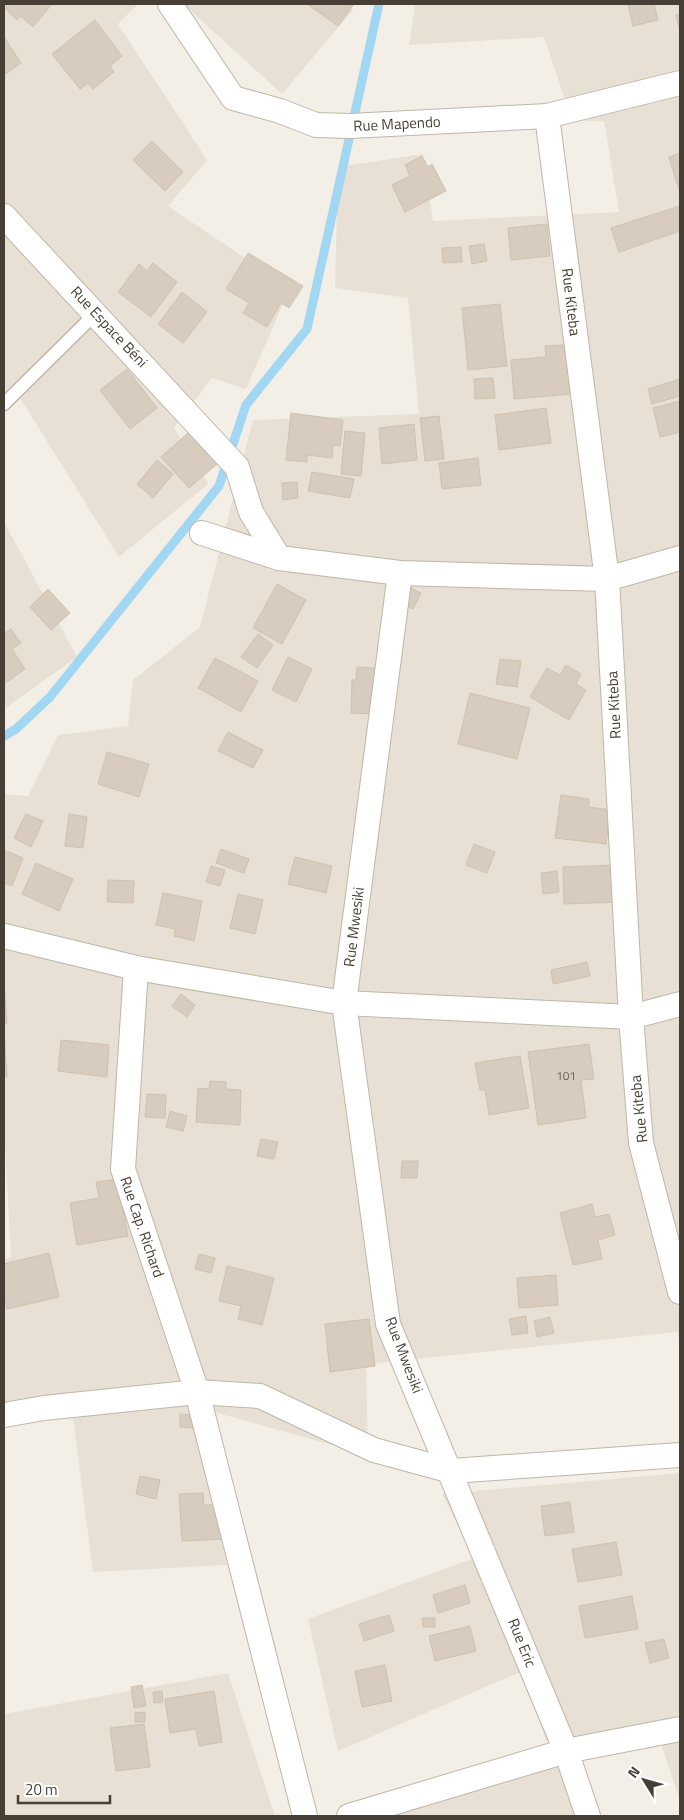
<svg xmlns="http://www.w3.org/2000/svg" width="684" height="1820" font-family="'Titillium Web',sans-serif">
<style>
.residential{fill:#e8e0d4}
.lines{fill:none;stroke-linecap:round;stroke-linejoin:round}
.stream{stroke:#a1d7f2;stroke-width:9}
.building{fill:#d8ccbf;stroke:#d0c1af}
.service-casing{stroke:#bfb6a9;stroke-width:15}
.minor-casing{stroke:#bfb6a9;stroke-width:26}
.service{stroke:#fff;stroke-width:12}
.minor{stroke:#fff;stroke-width:24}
.labels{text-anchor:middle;stroke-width:4;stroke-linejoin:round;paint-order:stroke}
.number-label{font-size:12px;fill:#6b6258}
.street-label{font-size:15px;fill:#473f35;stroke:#fff}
</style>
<rect width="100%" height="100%" fill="#f4efe6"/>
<g class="residential">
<path d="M4 4H138L118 24 207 160 168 206 290 288 246 389 212 378 174 428 208 484 119 557 20 398 4 411Z"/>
<path d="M183 4H346L353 10 282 94Z"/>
<path d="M415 4H680V1342L677 1332 366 1364 368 1455 196 1407 227 1565 93 1572 71 1403 4 1414V1260L11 1257 4 1126V794L28 796 58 735 128 726 133 680 200 627 253 420 419 414 408 298 335 288 338 167 423 154 433 221 619 212 604 121H572L544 37 409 45Z"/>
<path d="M4 522 77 657 4 709Z"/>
<path d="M680 1473V1801L654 1723 546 1741 523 1671 338 1751 308 1619 474 1558 442 1494Z"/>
<path d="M228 1673 275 1816H4V1714Z"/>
<path d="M561 1755 581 1816H379Z"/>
</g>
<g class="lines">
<path class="stream" d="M4 736 16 729 50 697 219 486 246 405 307 329 379 4"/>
</g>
<g class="building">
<path d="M4 4H52L33 27 21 16 17 20 4 8Z"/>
<path d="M307 4H354L338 26Z"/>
<path d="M628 4H654L658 20 633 26Z"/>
<path d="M680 14V32L676 15Z"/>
<path d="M95 20 122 56 110 66 114 72 93 89 88 83 80 89 52 54Z"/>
<path d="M4 37 21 63 4 75Z"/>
<path d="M152 141 183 172 165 191 133 160Z"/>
<path d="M680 153V193L669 157Z"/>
<path d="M422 156 428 167 432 164 446 191 405 212 392 185 410 176 405 165Z"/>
<path d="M680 206V231L619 252 611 228Z"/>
<path d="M547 224 550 256 511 260 508 228Z"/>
<path d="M484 244 487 261 472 264 469 246Z"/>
<path d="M461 247 462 262 443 263 442 248Z"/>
<path d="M248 253 303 286 289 308 281 303 267 327 243 313 249 303 226 289Z"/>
<path d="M153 263 177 282 151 317 118 292 139 264 147 271Z"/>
<path d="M182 292 207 312 183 343 158 324Z"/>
<path d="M500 304 507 366 468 370 462 308Z"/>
<path d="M566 345 571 394 514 399 511 360 546 357 545 346Z"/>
<path d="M127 369 157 408 130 429 100 390Z"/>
<path d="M493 378 495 398 475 399 474 379Z"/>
<path d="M680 379V396L652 404 648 389Z"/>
<path d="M680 401V432L660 437 653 408Z"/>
<path d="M546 408 551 443 499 450 495 415Z"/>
<path d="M291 413 343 420 340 446 333 445 332 458 307 455V462L286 460Z"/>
<path d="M439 416 444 459 425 461 420 418Z"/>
<path d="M414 424 417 460 382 464 379 428Z"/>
<path d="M345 431 365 433 361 476 341 474Z"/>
<path d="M189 432 217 464 189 488 161 457Z"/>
<path d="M478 458 481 485 442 489 439 463Z"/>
<path d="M157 460 173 474 153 498 137 484Z"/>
<path d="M312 472 354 479 350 498 308 491Z"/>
<path d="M297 482 298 498 283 500 282 483Z"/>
<path d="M277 584 306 600 282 644 253 628Z"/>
<path d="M403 584 421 593 413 609 395 600Z"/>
<path d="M48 589 70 613 51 630 30 607Z"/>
<path d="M11 629 21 643 12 649 25 669 4 684V634Z"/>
<path d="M258 634 273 645 257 668 241 657Z"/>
<path d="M288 657 312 669 296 702 272 690Z"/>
<path d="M215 658 258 681 241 712 198 688Z"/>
<path d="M500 659 521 661 517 687 496 684Z"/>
<path d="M566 665 581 674 576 684 586 690 569 720 530 697 547 668 560 675Z"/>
<path d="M357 667 378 668 376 714 351 713 352 680H356Z"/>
<path d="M470 693 530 708 517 759 458 744Z"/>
<path d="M228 732 263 750 253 768 218 751Z"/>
<path d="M107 752 149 764 139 797 98 784Z"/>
<path d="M561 795 589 799V807L610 810 606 844 555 838Z"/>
<path d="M26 814 43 821 31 847 14 838Z"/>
<path d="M69 814 87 817 83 848 65 846Z"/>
<path d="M474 844 495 852 487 873 466 865Z"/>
<path d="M221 849 249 859 244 873 216 863Z"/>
<path d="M4 850 23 858 12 886 4 883Z"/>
<path d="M295 857 332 866 326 893 288 884Z"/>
<path d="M36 863 73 879 59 911 22 894Z"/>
<path d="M620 865 621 902 564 904 563 867Z"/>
<path d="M211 866 225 870 220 886 206 882Z"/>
<path d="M557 871 559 892 543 894 541 873Z"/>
<path d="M108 880 134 881 133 903 107 902Z"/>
<path d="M163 893 202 901 194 941 174 936 175 929 156 925Z"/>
<path d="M238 894 263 900 255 934 230 928Z"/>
<path d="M587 962 590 976 553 984 551 970Z"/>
<path d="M4 984 7 1023H4Z"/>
<path d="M181 994 195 1005 187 1017 172 1006Z"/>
<path d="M4 1031 7 1077H4Z"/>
<path d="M61 1040 109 1045 107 1077 58 1071Z"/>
<path d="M589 1044 594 1079 581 1080 586 1118 538 1125 528 1052Z"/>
<path d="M520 1056 529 1108 489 1115 485 1090H480L475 1063Z"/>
<path d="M210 1081 226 1082V1089L241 1090 240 1125 196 1122 198 1088 209 1089Z"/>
<path d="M147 1094 166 1095 165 1118 145 1117Z"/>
<path d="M170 1111 187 1116 183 1131 166 1127Z"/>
<path d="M261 1139 278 1142 274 1159 257 1156Z"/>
<path d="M402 1161H418L417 1178H401Z"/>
<path d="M118 1179 128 1236 77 1245 70 1203 99 1198 96 1182Z"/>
<path d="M592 1204 595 1217 609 1214 615 1235 598 1240 602 1259 573 1265 560 1213Z"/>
<path d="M49 1253 59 1297 7 1309 4 1297V1264Z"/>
<path d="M199 1254 215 1258 211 1273 195 1269Z"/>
<path d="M227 1266 274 1278 262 1325 238 1319 241 1306 219 1301Z"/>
<path d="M556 1275 558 1305 519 1308 517 1278Z"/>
<path d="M526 1316 528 1333 512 1335 509 1319Z"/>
<path d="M550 1317 554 1333 537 1337 534 1321Z"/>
<path d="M369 1319 375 1366 330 1372 325 1324Z"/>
<path d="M180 1414 193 1415V1428L180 1427Z"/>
<path d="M140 1476 160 1480 156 1499 136 1494Z"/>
<path d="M203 1493 204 1505 222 1504 224 1539 182 1541 179 1494Z"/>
<path d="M570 1502 574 1532 545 1536 541 1506Z"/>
<path d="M616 1542 622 1575 578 1582 572 1549Z"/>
<path d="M465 1585 470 1603 438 1613 433 1595Z"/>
<path d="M632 1596 638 1629 585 1638 579 1606Z"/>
<path d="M389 1615 394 1631 364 1641 359 1624Z"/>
<path d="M422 1618H435V1627H423Z"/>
<path d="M470 1626 476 1651 435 1661 429 1636Z"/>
<path d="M664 1639 669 1658 650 1663 645 1643Z"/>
<path d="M385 1665 392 1701 362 1707 355 1671Z"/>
<path d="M142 1685 146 1706 134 1708 131 1687Z"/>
<path d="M162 1691 163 1702 154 1703 153 1692Z"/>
<path d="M214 1691 222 1742 199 1746 196 1729 170 1733 165 1699Z"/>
<path d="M145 1712V1722H135V1713Z"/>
<path d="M144 1724 150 1767 116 1771 110 1728Z"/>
</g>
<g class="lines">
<defs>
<path id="service" d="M4 404 96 313"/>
<g id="minor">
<path d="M170 4 233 98 280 111 316 125 350 126 547 116 680 83"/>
<path d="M547 116 607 579 631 1017 641 1143 680 1292"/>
<path d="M4 216 237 467 251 512 279 558"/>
<path d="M202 533 279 558 400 573 607 579 680 558"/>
<path d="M400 573 344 1003 388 1324 566 1751 588 1816"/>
<path d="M4 936 136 968 344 1003 631 1017 680 1004"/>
<path d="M136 968 123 1169 197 1392 305 1816"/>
<path d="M4 1415 44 1408 197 1392 260 1396 374 1450 451 1471 680 1455"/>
<path d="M349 1816 566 1751 680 1729"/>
</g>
</defs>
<use href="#service" class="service-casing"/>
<use href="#minor" class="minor-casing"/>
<use href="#service" class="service"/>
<use href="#minor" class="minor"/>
</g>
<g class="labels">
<g class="number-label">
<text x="566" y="1080">101</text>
</g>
<g class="street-label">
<text transform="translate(397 124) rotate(-3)" y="5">Rue Mapendo</text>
<text transform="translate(571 302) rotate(83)" y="5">Rue Kiteba</text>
<text transform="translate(109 327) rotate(47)" y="5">Rue Espace Béni</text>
<text transform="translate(614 705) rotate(-93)" y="5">Rue Kiteba</text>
<text transform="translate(354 927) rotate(-83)" y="5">Rue Mwesiki</text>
<text transform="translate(639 1109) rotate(-96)" y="5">Rue Kiteba</text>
<text transform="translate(142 1227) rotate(71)" y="5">Rue Cap. Richard</text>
<text transform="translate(404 1355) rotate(69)" y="5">Rue Mwesiki</text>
<text transform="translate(522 1643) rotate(68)" y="5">Rue Eric</text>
</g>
</g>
<rect width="684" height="1820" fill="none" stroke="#473f35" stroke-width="10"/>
<g transform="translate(644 1780) rotate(307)" stroke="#ffffff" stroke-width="4" paint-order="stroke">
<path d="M0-4L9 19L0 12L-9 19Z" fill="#473f35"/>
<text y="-8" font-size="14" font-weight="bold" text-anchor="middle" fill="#473f35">N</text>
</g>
<path d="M18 1795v8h92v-8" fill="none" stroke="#473f35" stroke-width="2.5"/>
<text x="25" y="1795" font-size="15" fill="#473f35" stroke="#ffffff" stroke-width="4" paint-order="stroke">20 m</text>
</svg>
